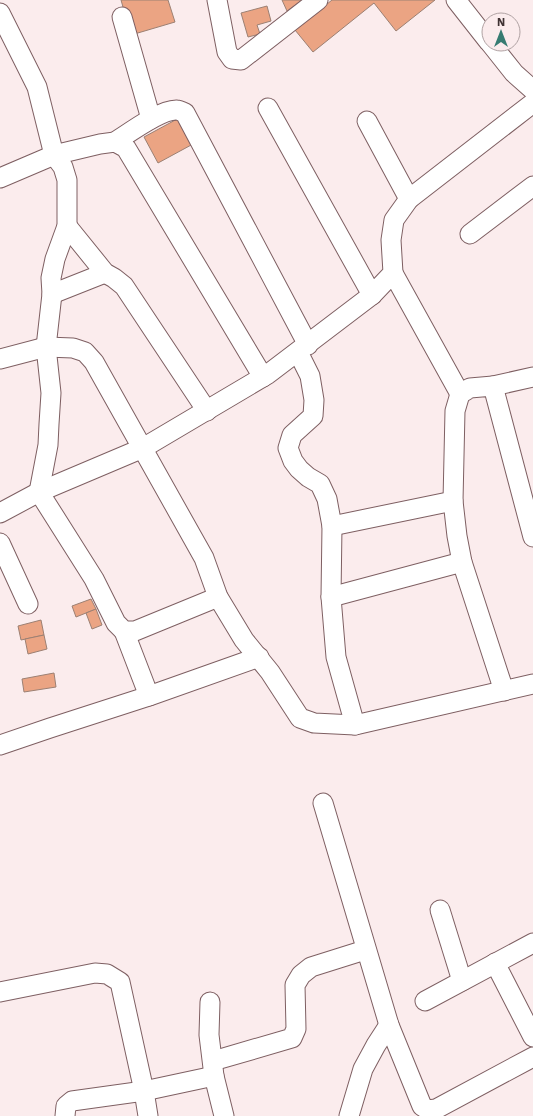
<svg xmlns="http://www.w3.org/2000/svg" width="533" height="1116" font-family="'Work Sans',sans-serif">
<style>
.building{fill:#eba483;stroke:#9c8073}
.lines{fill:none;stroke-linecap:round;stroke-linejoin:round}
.minor-casing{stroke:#7e5f62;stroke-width:21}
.minor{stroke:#fff;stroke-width:19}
</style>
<rect width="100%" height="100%" fill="#fbeced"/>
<g class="building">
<path d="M121 0H168L175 22 131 35Z"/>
<path d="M282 0H302L287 11Z"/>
<path d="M332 0H435L396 31 374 3 313 52 295 30Z"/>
<path d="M267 6 271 21 257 25 260 34 248 37 241 13Z"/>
<path d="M179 118 193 144 158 163 144 137Z"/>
<path d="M91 599 96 609 76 617 72 606Z"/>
<path d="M96 609 102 625 92 629 86 613Z"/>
<path d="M41 620 44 635 21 640 18 626Z"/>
<path d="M44 635 47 649 28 654 25 639Z"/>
<path d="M54 673 56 687 24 692 22 679Z"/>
</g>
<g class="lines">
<defs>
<g id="minor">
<path d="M217 0 227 52 232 59 241 60 318 0"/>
<path d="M456 0 489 42"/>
<path d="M0 13 37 87 54 155 63 167 67 180V226L55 259 51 278 52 294 46 347 51 393 49 424 48 445 39 492 94 579 116 623 124 631H135L218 597"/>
<path d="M122 17 151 119"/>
<path d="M491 44 514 73 533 90"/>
<path d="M268 108 372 295"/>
<path d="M367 121 409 199"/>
<path d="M115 142C129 133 161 109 177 110 179 110 183 112 185 113L308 345"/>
<path d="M0 178 54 155 100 144 115 142 126 148 263 377"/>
<path d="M67 226 105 273 114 278 124 286 207 411"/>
<path d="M470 234 533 186"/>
<path d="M393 273 460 394"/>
<path d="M52 294 105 273"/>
<path d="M298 352 310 376 314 400 313 416 292 435 288 448 293 461 299 469 308 477 320 484 327 499 332 526 331 597 336 657 355 725"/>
<path d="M0 359 46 347 73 348 85 352 94 362 204 558 218 597 244 640 270 672 300 718 314 723 355 725 533 684"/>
<path d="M493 386 533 377"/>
<path d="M0 513 39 492 143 448 268 374 372 295 393 273 391 240 394 220 409 199 533 103"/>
<path d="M332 526 453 501"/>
<path d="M0 543 28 604"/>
<path d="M331 597 462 562"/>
<path d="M124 631 149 696"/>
<path d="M504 691 462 562 457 536 453 501 455 411 460 394 470 388 493 386 533 537"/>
<path d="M0 745 50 728 149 696 259 657"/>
<path d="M323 803 389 1025 422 1106 428 1110 436 1109 533 1057"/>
<path d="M440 910 462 981"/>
<path d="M495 963 533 1037"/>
<path d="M0 992 95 973 107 974 120 982 144 1091 148 1116"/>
<path d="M425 1001 533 943"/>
<path d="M210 1002 209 1035 214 1076 224 1116"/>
<path d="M213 1061 292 1038 296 1029 295 985 301 975 311 967 365 950"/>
<path d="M65 1116 66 1106 72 1101 144 1091 214 1076"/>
<path d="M349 1116 363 1069 376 1045 389 1025"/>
</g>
</defs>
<use href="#minor" class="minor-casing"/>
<use href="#minor" class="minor"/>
</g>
<g transform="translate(501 32)"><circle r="19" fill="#fbeced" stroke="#b0a2a3"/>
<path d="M0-3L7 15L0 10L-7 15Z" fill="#377c72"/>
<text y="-6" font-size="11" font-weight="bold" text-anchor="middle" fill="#3f3233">N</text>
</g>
</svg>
